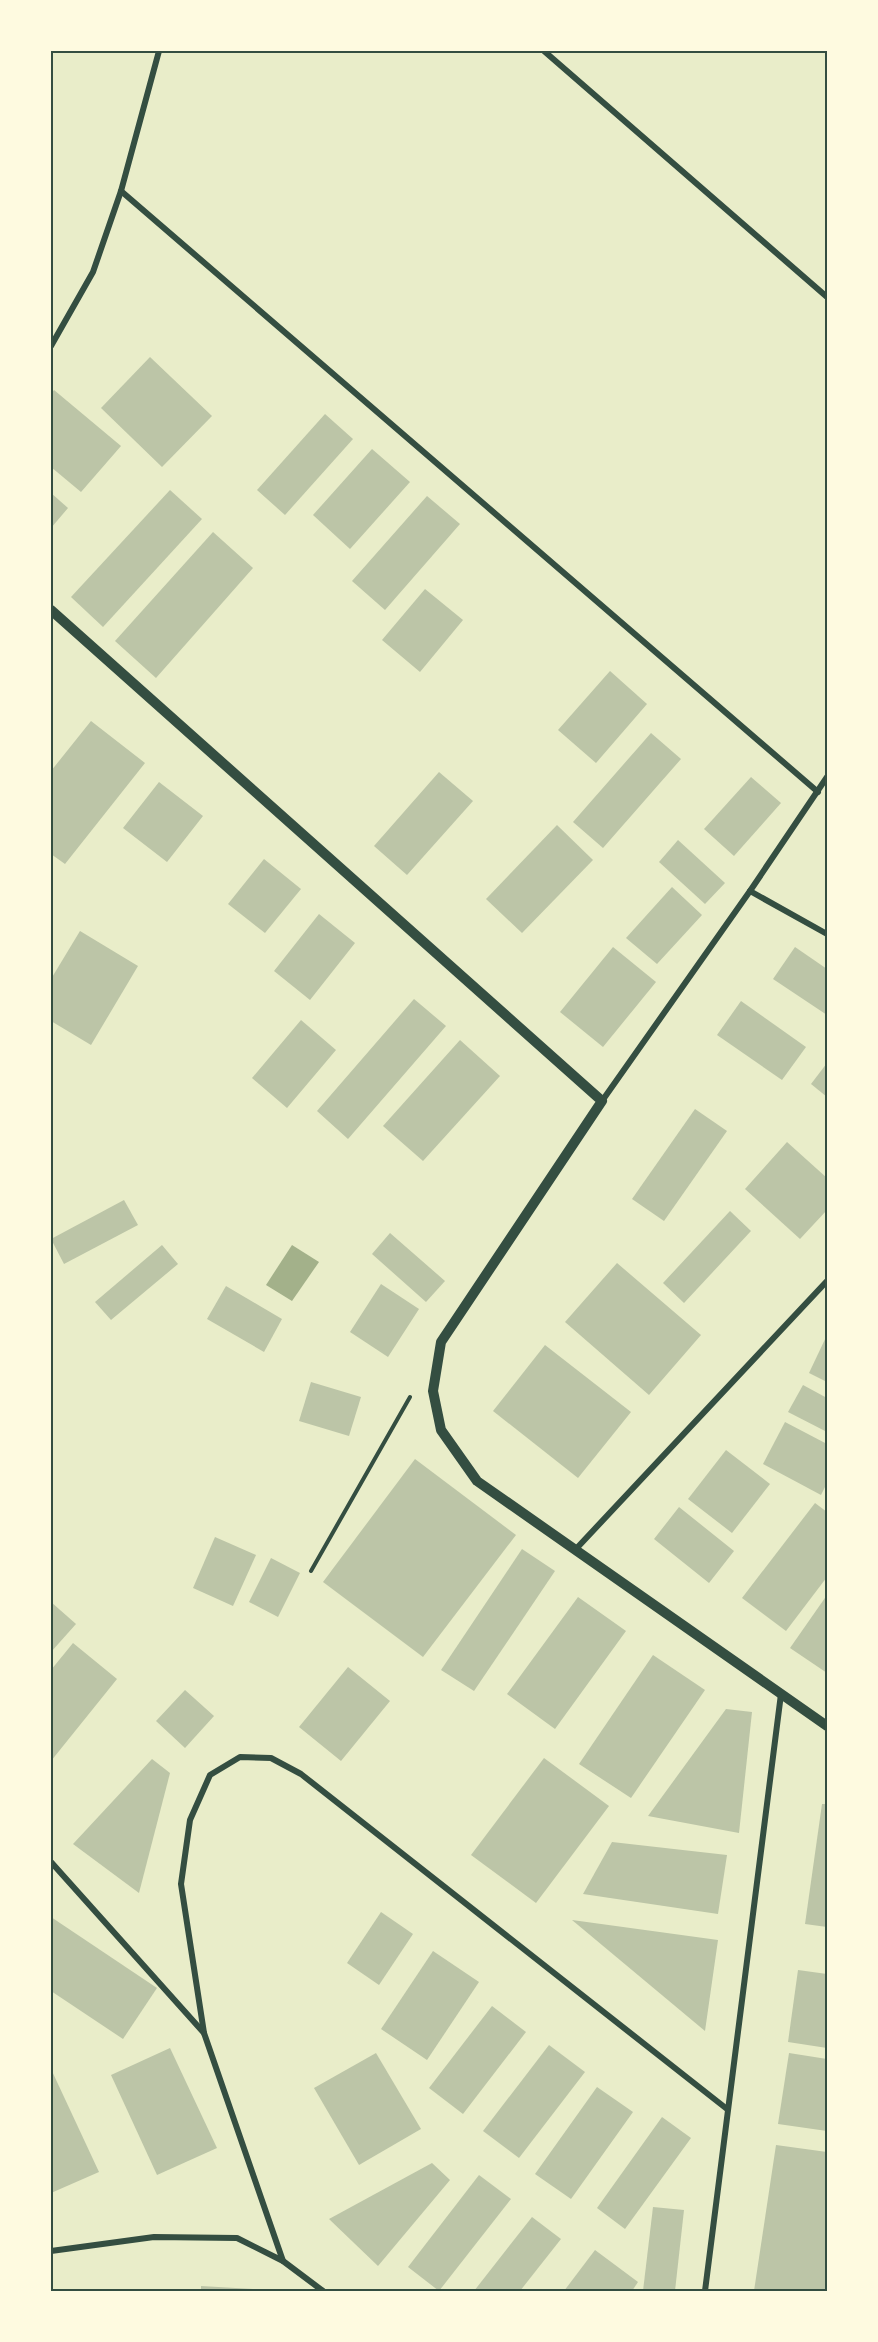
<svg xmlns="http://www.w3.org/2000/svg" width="878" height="2342" font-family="'Zilla Slab',serif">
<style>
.water{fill:#a3b18a}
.building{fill:#bcc5a7}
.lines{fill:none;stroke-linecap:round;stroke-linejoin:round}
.path{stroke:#344e41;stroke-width:4}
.minor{stroke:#344e41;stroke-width:6}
.tertiary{stroke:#344e41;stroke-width:10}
.neatline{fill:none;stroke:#344e41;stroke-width:2}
</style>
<rect width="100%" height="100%" fill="#e9edc9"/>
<path class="water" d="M292 1245 319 1262 292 1301 266 1285Z"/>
<g class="building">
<path d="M150 357 212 416 162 467 101 408Z"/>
<path d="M54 390 121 446 81 492 51 467V394Z"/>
<path d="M325 414 353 439 285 515 257 490Z"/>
<path d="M372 449 410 482 350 549 313 515Z"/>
<path d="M170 490 202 519 103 627 71 597Z"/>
<path d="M51 493 68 508 51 528Z"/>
<path d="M427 496 460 524 385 610 352 581Z"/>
<path d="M213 532 253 568 156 678 115 641Z"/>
<path d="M425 589 463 620 420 672 382 640Z"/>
<path d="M610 671 647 704 596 763 558 730Z"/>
<path d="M91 721 145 763 65 864 51 854V771Z"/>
<path d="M651 733 681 759 603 848 573 822Z"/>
<path d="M439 772 473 801 407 875 374 846Z"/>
<path d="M751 777 781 803 734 856 704 829Z"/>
<path d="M159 782 203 816 167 862 123 828Z"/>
<path d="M557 825 593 860 522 933 486 899Z"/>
<path d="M678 840 725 883 705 904 659 862Z"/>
<path d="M264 859 301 889 265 933 228 904Z"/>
<path d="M672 887 702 915 657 964 626 938Z"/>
<path d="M319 914 355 943 310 1000 274 971Z"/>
<path d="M80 931 138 966 91 1045 51 1021V979Z"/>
<path d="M613 947 656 982 603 1047 560 1012Z"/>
<path d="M795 947 827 969V1015L773 979Z"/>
<path d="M414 999 446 1026 348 1139 317 1111Z"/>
<path d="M741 1001 806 1047 782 1080 717 1035Z"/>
<path d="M301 1020 336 1050 287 1108 252 1078Z"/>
<path d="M460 1040 500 1076 423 1161 383 1126Z"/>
<path d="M827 1063V1097L811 1084Z"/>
<path d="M695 1109 727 1131 664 1221 632 1199Z"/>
<path d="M787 1142 827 1178V1210L800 1239 745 1189Z"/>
<path d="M124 1200 138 1225 64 1264 51 1239Z"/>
<path d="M730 1211 751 1231 684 1303 663 1283Z"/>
<path d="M390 1233 445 1281 426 1302 372 1254Z"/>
<path d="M162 1245 178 1264 111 1320 95 1302Z"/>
<path d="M617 1263 701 1335 649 1395 565 1322Z"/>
<path d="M381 1284 419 1309 388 1357 350 1332Z"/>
<path d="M226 1286 282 1319 264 1352 207 1319Z"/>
<path d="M827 1335V1382L809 1373Z"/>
<path d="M545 1345 631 1412 578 1478 493 1411Z"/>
<path d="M311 1382 361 1397 349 1436 299 1421Z"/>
<path d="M803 1385 827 1398V1432L788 1412Z"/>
<path d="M785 1422 827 1444V1483L821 1495 763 1464Z"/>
<path d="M726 1450 770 1484 732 1533 688 1499Z"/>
<path d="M415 1459 516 1535 423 1657 323 1582Z"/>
<path d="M815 1503 827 1512V1577L786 1631 742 1598Z"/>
<path d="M679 1507 734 1551 709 1583 654 1539Z"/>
<path d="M215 1537 256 1555 233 1606 193 1588Z"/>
<path d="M522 1549 555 1571 474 1691 441 1670Z"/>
<path d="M271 1558 300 1573 278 1617 249 1602Z"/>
<path d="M827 1595V1673L790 1648Z"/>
<path d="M578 1597 626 1631 555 1729 507 1694Z"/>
<path d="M51 1602 76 1624 51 1652Z"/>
<path d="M73 1643 117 1679 51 1761V1670Z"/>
<path d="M653 1655 705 1690 631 1798 579 1764Z"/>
<path d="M348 1667 390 1701 341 1761 299 1727Z"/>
<path d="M185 1690 214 1716 185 1748 156 1721Z"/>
<path d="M726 1709 752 1712 739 1833 648 1816Z"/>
<path d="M544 1758 609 1806 536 1903 471 1855Z"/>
<path d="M152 1759 170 1773 139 1893 73 1844Z"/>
<path d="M822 1804H827V1927L805 1924Z"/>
<path d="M612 1842 727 1855 718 1914 583 1894Z"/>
<path d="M381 1912 413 1934 379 1985 347 1963Z"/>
<path d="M51 1917 157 1988 123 2039 51 1991Z"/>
<path d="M572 1920 718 1940 705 2031Z"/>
<path d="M433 1951 479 1982 427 2060 381 2029Z"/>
<path d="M798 1970 827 1974V2048L788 2042Z"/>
<path d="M492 2006 526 2032 463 2114 429 2088Z"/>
<path d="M549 2045 585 2072 519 2158 483 2131Z"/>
<path d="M170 2048 217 2148 157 2175 111 2075Z"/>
<path d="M376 2053 421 2129 359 2165 314 2088Z"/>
<path d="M789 2053 827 2059V2131L778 2124Z"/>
<path d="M51 2069 99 2172 51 2193Z"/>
<path d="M597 2087 633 2112 571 2199 535 2174Z"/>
<path d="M662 2117 691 2138 625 2229 597 2208Z"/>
<path d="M776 2145 827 2152V2291H754Z"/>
<path d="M432 2163 450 2180 378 2266 329 2219Z"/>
<path d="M479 2175 511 2199 439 2291 408 2267Z"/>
<path d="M653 2207 684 2210 675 2291H643Z"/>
<path d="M532 2217 561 2239 520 2291H474Z"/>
<path d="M595 2250 638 2282 632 2291H564Z"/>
<path d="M201 2286 253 2289V2291H201Z"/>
</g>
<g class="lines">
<path class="path" d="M311 1571 410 1397"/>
<g class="minor">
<path d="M544 51 827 297"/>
<path d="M121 191 818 792"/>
<path d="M51 346 93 272 121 191 159 51"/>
<path d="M750 891 827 934"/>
<path d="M602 1101 750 891 827 777"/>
<path d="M575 1550 827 1281"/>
<path d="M51 1862 204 2033 283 2261"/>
<path d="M204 2033 181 1884 190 1820 210 1775 240 1757 271 1758 301 1774 727 2109"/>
<path d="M51 2251 154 2237 237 2238 283 2261 323 2291"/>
<path d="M705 2291 781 1694"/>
</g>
<path class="tertiary" d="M51 610 602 1101 441 1342 433 1391 441 1430 477 1481 827 1726"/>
</g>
<rect width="878" height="2342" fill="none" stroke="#fefae0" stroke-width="105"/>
<rect x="52" y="52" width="774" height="2238" class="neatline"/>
</svg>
